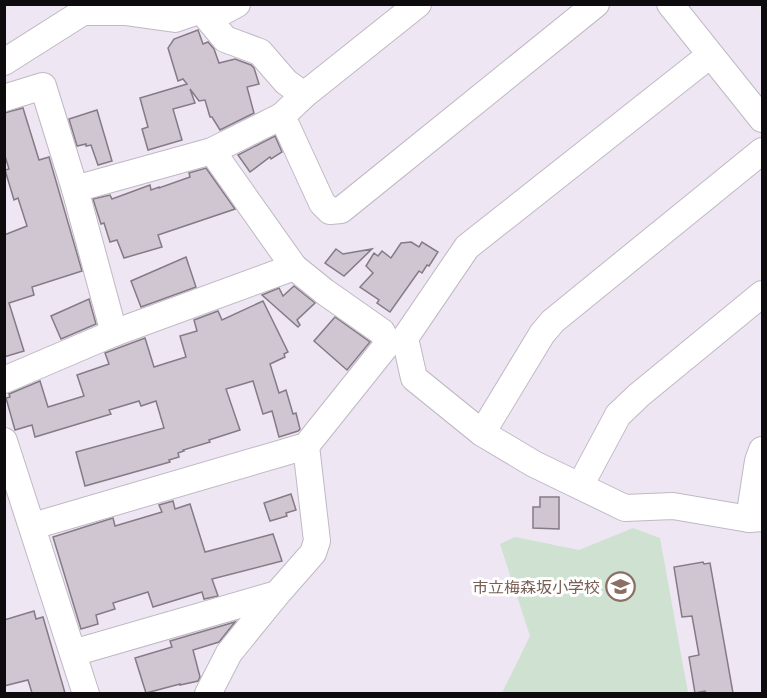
<svg xmlns="http://www.w3.org/2000/svg" width="767" height="698" font-family="Bitter,'Noto Sans JP',serif">
<style>
.green{fill:#cfe1d0}
.building{fill:#d0c6d2;stroke:#857b86;stroke-width:1.5}
.lines{fill:none;stroke-linecap:round;stroke-linejoin:round}
.minor-casing{stroke:#c0b8c5;stroke-width:28}
.minor{stroke:#fff;stroke-width:26}
.labels{text-anchor:middle;stroke-width:6;stroke-linejoin:round;paint-order:stroke}
.education-label{font-size:16px;fill:#785e54;stroke:#fff;text-anchor:end}
</style>
<rect width="100%" height="100%" fill="#eee6f3"/>
<path class="green" d="M633 528 660 538 688 693H502L530 636 500 544 515 537 579 550Z"/>
<g class="building">
<path d="M198 30 203 44 208 42 214 49 219 63 235 59 251 65 254 68 259 84 247 87 254 113 220 130 212 117H210L205 100 199 101 190 89 195 103 173 109 182 140 148 150 142 129 148 127 140 98 187 84 183 79 178 81 168 48 174 39Z"/>
<path d="M23 108 39 160 49 157 82 271 32 287 34 295 9 303 24 351 4 357V235L27 226 18 198 14 200 5 170 9 169 4 153V113Z"/>
<path d="M97 110 112 161 98 165 91 145 86 146V144L77 146 69 119Z"/>
<path d="M275 136 282 152 271 159 270 157 250 172 238 155Z"/>
<path d="M206 168 235 209 158 235 162 247 124 258 117 240 110 242 104 223 101 224 93 199 110 195 112 199 150 185 151 190 159 187V188L190 177 189 173Z"/>
<path d="M411 242 419 247 422 242 438 252 429 266 427 265 422 273 419 271 390 312 377 303 379 300 360 287 373 273 366 266 374 253 378 256 382 251 391 258 401 243Z"/>
<path d="M336 249 343 254 372 249 344 276 325 263Z"/>
<path d="M186 257 196 287 141 307 131 281Z"/>
<path d="M294 286 315 303 297 320 300 325 298 327 262 295 279 288 283 296Z"/>
<path d="M89 299 96 324 61 339 51 316Z"/>
<path d="M263 301 288 352 284 354 285 357 270 364 279 393 286 390 293 414 296 413 300 429 298 431 279 437 272 411 263 414 253 381 226 389 240 430 209 440 210 442 183 450 184 451 178 453 179 457 169 460 170 462 85 486 76 452 164 428 156 401 141 406 139 401 109 410 111 414 35 437 32 425 15 430 6 398 10 397 9 394 40 381 48 407 84 396 77 375 109 364 105 353 145 338 154 367 186 357 180 336 197 331 194 320 218 311 222 320Z"/>
<path d="M335 317 370 342 347 370 314 341Z"/>
<path d="M291 494 296 510 286 513 287 516 270 521 264 503Z"/>
<path d="M540 497H559V529L533 528V507H540Z"/>
<path d="M173 501 175 509 190 504 205 552 273 534 282 561 212 579 218 596 204 599 202 592 153 607 148 592 113 603 115 609 96 615 98 624 81 629 53 537 113 518 115 526 162 512 159 505Z"/>
<path d="M703 562 704 564 710 563 733 693H706L705 691 695 693 689 657 699 655 692 616 682 617 674 567Z"/>
<path d="M34 611 36 619 43 617 65 693H32L28 680 4 686V620Z"/>
<path d="M235 622 219 642 193 650 200 677 198 681 180 685V684L146 693 135 658 172 647 170 641Z"/>
</g>
<g class="lines">
<defs>
<g id="minor">
<path d="M418 4 304 95 282 116 322 203 330 211 341 210 596 4"/>
<path d="M670 4 762 119"/>
<path d="M201 10 225 39 260 52 286 82 304 95"/>
<path d="M710 55 467 247 405 338 414 378 482 433 534 464 625 508 673 506 749 519 762 518"/>
<path d="M4 62 83 12H125L175 19 201 10 224 11 237 4"/>
<path d="M4 98 43 86 75 189 114 333"/>
<path d="M212 151 294 267"/>
<path d="M75 189 212 151 282 116"/>
<path d="M4 380 114 333 294 267 325 292 382 332 385 338 386 346 306 446 33 526"/>
<path d="M482 433 542 334 553 321 762 151"/>
<path d="M4 441 86 694"/>
<path d="M580 486 618 415 639 395 762 294"/>
<path d="M749 519 758 461 762 450"/>
<path d="M73 653 277 594 313 553 317 541 306 446"/>
<path d="M208 694 229 653 277 594"/>
</g>
</defs>
<use href="#minor" class="minor-casing"/>
<use href="#minor" class="minor"/>
</g>
<defs>
<symbol id="school-ring" viewBox="-11 -11 22 22"><circle r="9.5" fill="#fff" stroke="#8d6e63" stroke-width="1.5"/><path d="M0-5L7-2L0 1L-7-2ZM-4 1L0 2.5L4 1V4Q0 6-4 4Z" fill="#8d6e63"/></symbol>
</defs>
<g fill-rule="evenodd">
<use href="#school-ring" x="604" y="570" width="33" height="33"/>
</g>
<g class="labels">
<g class="education-label">
<text x="600" y="593">市立梅森坂小学校</text>
</g>
</g>
<rect width="767" height="698" fill="none" stroke="#0e0b0f" stroke-width="12"/>
</svg>
